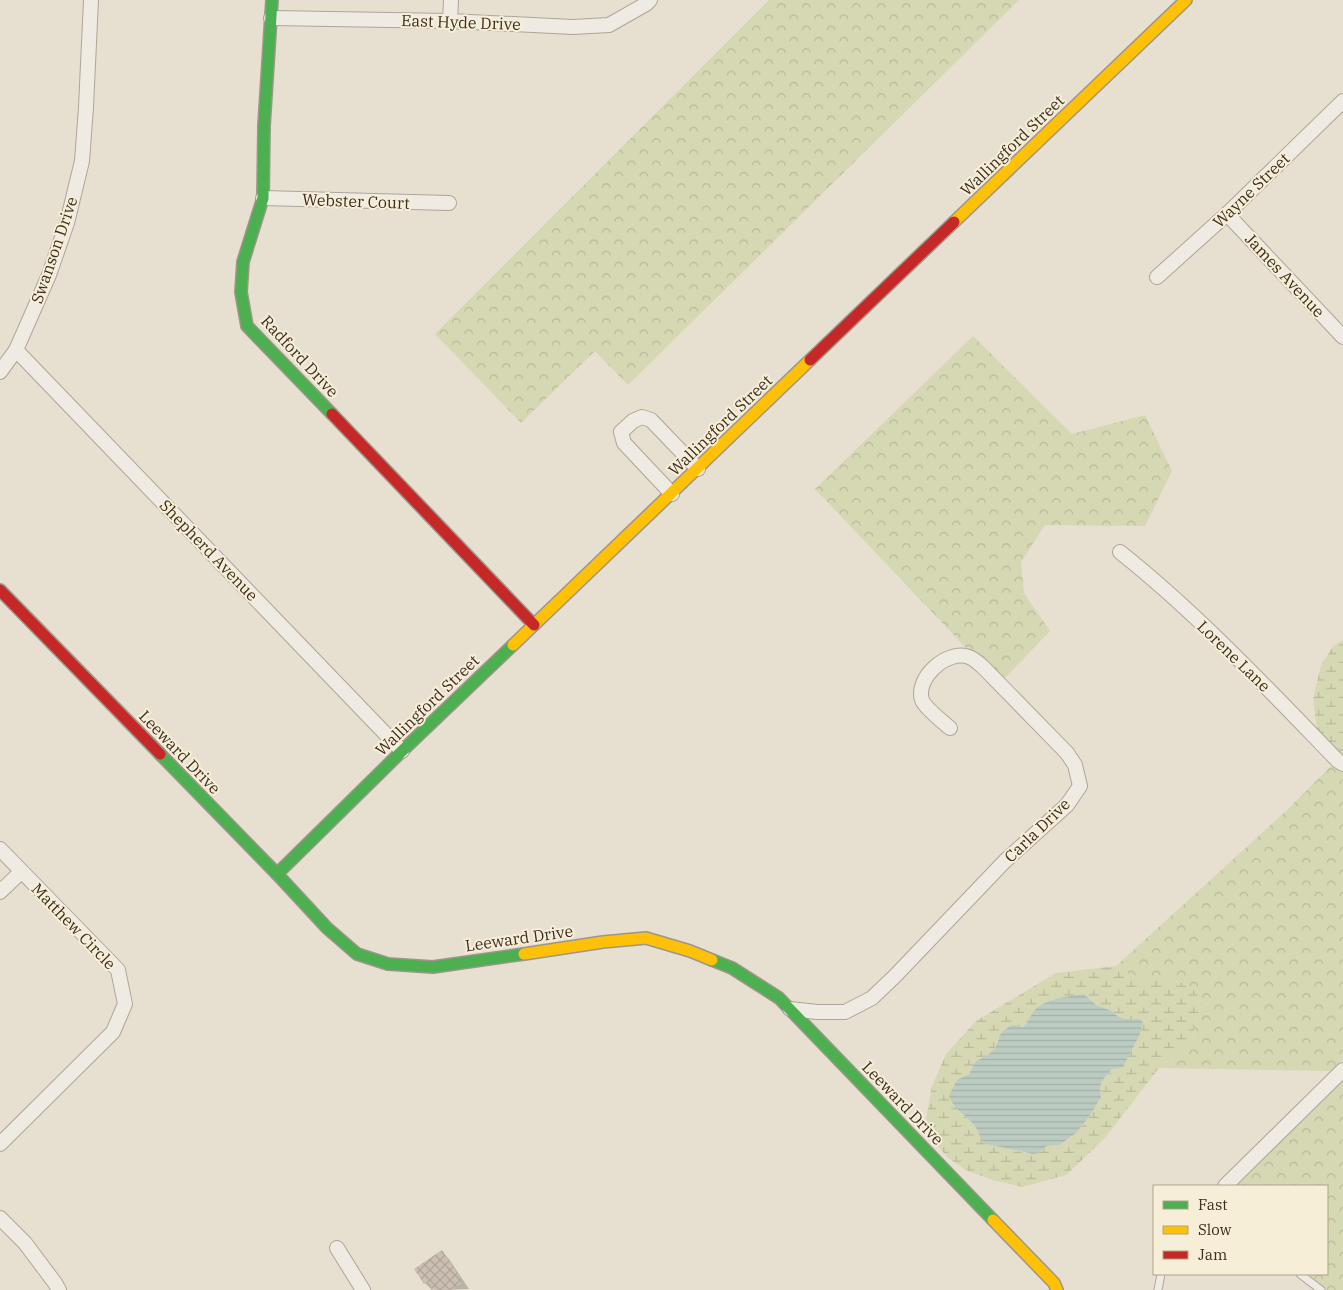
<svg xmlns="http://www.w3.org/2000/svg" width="1343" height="1290" font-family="'IBM Plex Serif',serif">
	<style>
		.forest { fill: url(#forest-crowns) }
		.wetland { fill: url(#wetland-marsh); fill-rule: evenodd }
		.water { fill: url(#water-rules) }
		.shadow { fill: #0003 }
		.building { fill: url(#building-cross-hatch) }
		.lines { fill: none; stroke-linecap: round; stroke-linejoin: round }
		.lane-casing { stroke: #ada599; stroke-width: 9 }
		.street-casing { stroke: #ada599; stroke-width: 16 }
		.fast-casing { stroke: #9c958a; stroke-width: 14 }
		.slow-casing { stroke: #9c958a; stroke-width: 14 }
		.jam-casing { stroke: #9c958a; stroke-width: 14 }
		.lane { stroke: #efebe3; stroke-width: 7 }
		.street { stroke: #efebe3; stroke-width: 14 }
		.fast { stroke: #4caf50; stroke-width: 11 }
		.slow { stroke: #ffc107; stroke-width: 11 }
		.jam { stroke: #c62828; stroke-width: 11 }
		.labels { text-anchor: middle; stroke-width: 4; stroke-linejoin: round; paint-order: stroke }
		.street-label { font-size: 16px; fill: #3d2e20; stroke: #f7eed8 }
	</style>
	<defs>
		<pattern id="forest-crowns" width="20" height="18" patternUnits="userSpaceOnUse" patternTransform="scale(1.25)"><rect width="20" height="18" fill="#d6d7b3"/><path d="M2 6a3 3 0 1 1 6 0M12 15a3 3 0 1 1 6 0" fill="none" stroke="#b9b99a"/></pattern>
		<pattern id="wetland-marsh" width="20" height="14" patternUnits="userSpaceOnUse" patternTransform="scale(1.25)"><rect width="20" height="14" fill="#d6d7b3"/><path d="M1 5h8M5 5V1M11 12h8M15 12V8" fill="none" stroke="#b9b99a"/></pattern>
		<pattern id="water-rules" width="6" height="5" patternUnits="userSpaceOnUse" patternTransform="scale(1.25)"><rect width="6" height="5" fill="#bcccc2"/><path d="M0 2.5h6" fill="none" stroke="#a2b0a6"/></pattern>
		<pattern id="building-cross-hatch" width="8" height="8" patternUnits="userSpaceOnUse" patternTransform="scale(1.25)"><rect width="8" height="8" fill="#cbbfb2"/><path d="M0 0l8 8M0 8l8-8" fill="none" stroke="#afa499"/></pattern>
	</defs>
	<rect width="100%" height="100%" fill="#e7e0d1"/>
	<g class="forest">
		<polygon points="769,0 1019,0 628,385 595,351 521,423 435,334"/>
		<polygon points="973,336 1072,434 1145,415 1172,471 1145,526 1045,525 1021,562 1024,593 1050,631 1004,679 973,651 968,650 815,489"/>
		<path d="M 1332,765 L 1343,772 L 1343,1059 L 1331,1071 L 1159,1068 L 1192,1042 L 1197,1017 L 1202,1005 C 1194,985 1186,982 1165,980 C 1160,979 1154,981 1149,980 C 1137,979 1125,973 1116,966 L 1286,811 Z"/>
		<polygon points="1343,1080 1343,1290 1323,1290 1307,1274 1327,1274 1327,1186 1236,1186"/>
	</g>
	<g class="wetland">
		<polygon points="1343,640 1343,756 1317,731 1313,699 1321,665 1334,645"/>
		<path d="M 1116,966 C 1125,973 1137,979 1149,980 C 1154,981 1160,979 1165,980 C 1186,982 1194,985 1202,1004 L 1197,1017 L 1192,1042 L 1159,1068 L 1104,1139 L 1066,1175 L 1022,1187 L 993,1180 L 968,1171 L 948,1158 L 931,1138 L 926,1119 L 932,1086 L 946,1054 L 976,1021 L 1056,973 ZM 1084,994 L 1096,1005 L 1112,1011 L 1117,1016 L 1125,1019 L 1139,1019 L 1140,1034 L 1132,1047 L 1127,1060 L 1112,1069 L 1102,1081 L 1100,1087 L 1101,1097 L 1091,1114 L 1077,1132 L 1065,1142 L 1060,1145 L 1047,1146 L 1038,1153 L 1024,1153 L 981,1140 L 979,1131 L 974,1124 L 964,1115 L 957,1081 L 969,1074 L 976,1061 C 988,1057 996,1051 998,1038 C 1009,1033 1024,1030 1029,1019 Z"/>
	</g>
	<path class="water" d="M 1084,994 L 1096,1005 L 1112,1011 L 1117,1016 L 1125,1019 L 1139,1019 L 1143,1022 L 1140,1034 L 1123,1067 L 1112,1069 L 1102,1081 L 1100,1087 L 1101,1097 L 1091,1114 L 1077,1132 L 1060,1145 L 1047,1146 L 1038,1153 L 1033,1154 L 987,1144 L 981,1140 C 976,1117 957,1116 949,1096 L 957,1080 L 969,1074 L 976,1061 C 984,1058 995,1052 997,1043 C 999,1039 999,1036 1002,1032 C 1005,1029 1009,1027 1012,1025 L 1023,1027 C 1028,1023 1030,1016 1034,1011 C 1045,998 1068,997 1084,994 Z"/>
	<polygon class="shadow" points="442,1252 449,1259 469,1289 436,1290 434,1288 432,1290 425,1283"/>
	<polygon class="building" points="442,1250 463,1282 451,1290 434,1290 428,1281 424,1284 414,1269"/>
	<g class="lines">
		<defs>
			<g id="lane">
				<polyline points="1300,1274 1321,1290"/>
				<polyline points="1158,1290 1161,1274"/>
			</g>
			<g id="street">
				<polyline points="271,18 450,21 573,27 609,25 646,4 650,0"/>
				<polyline points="450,21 451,0"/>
				<polyline points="263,198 449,203"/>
				<polyline points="1227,214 1343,337"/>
				<polyline points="1157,277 1227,214 1343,101"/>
				<polyline points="16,350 402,751"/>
				<polyline points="0,372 16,350 49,275 67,223 82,161 86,107 91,0"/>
				<polyline points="672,494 624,443 621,432 633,421 642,417 651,420 698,469"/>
				<path d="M 1120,552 C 1199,615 1268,689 1338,761 L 1343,764"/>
				<polyline points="0,849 118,970 125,1004 113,1032 0,1144"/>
				<polyline points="0,892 21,872"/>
				<path d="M 790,1009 L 817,1012 L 845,1012 L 872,998 L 895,976 L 1005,861 L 1067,805 L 1080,786 L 1075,765 L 1067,753 L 982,666 C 978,663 973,658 969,657 C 947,649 915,678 922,700 C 925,708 943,722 950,728"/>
				<polyline points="1225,1186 1343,1070"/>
				<polyline points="0,1218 25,1243 55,1283 59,1290"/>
				<polyline points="337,1248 363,1290"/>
			</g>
			<g id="fast">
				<polyline points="272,0 264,126 263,198 243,262 241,292 247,326 332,414"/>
				<polyline points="160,754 277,874 327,928 357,954 388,964 433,967 524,954"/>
				<polyline points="277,874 402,751 513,645"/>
				<polyline points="712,960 732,968 779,998 993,1220"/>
			</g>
			<g id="slow">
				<polyline points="954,222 1186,0"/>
				<polyline points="513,645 810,360"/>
				<polyline points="524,954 603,942 646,938 690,951 712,960"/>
				<polyline points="993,1220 1054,1283 1057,1290"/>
			</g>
			<g id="jam">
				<polyline points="810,360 954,222"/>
				<polyline points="332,414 534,625"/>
				<polyline points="0,590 160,754"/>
			</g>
		</defs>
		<use href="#lane" class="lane-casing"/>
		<use href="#street" class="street-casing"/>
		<use href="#fast" class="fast-casing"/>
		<use href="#slow" class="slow-casing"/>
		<use href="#jam" class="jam-casing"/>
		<use href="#lane" class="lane"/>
		<use href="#street" class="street"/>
		<use href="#fast" class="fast"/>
		<use href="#slow" class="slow"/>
		<use href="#jam" class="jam"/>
	</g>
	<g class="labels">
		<g class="street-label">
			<text transform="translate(461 22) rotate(2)" y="6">East Hyde Drive</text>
			<text transform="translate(1012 145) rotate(-44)" y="6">Wallingford Street</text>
			<text transform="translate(1251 190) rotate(-44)" y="6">Wayne Street</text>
			<text transform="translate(356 201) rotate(2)" y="6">Webster Court</text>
			<text transform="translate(54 250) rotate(-71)" y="6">Swanson Drive</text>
			<text transform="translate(1285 275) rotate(47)" y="6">James Avenue</text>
			<text transform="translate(300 356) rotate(47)" y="6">Radford Drive</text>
			<text transform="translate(720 425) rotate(-44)" y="6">Wallingford Street</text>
			<text transform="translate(209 550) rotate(46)" y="6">Shepherd Avenue</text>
			<text transform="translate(1234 656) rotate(44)" y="6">Lorene Lane</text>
			<text transform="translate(427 705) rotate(-44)" y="6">Wallingford Street</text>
			<text transform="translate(180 752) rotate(46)" y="6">Leeward Drive</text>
			<text transform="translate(1037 830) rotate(-44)" y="6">Carla Drive</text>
			<text transform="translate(74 926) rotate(46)" y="6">Matthew Circle</text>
			<text transform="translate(519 938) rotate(-8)" y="6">Leeward Drive</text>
			<text transform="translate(903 1103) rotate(46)" y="6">Leeward Drive</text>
		</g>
	</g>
	<rect x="1153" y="1185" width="175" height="90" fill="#f7eed8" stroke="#ada18e"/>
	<rect x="1163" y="1201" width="25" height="8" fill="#4caf50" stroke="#ada18e"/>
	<text x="1198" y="1210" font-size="15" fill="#3d2e20">Fast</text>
	<rect x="1163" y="1226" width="25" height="8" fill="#ffc107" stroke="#ada18e"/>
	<text x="1198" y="1235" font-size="15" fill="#3d2e20">Slow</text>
	<rect x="1163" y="1251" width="25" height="8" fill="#c62828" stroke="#ada18e"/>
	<text x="1198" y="1260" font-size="15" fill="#3d2e20">Jam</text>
</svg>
